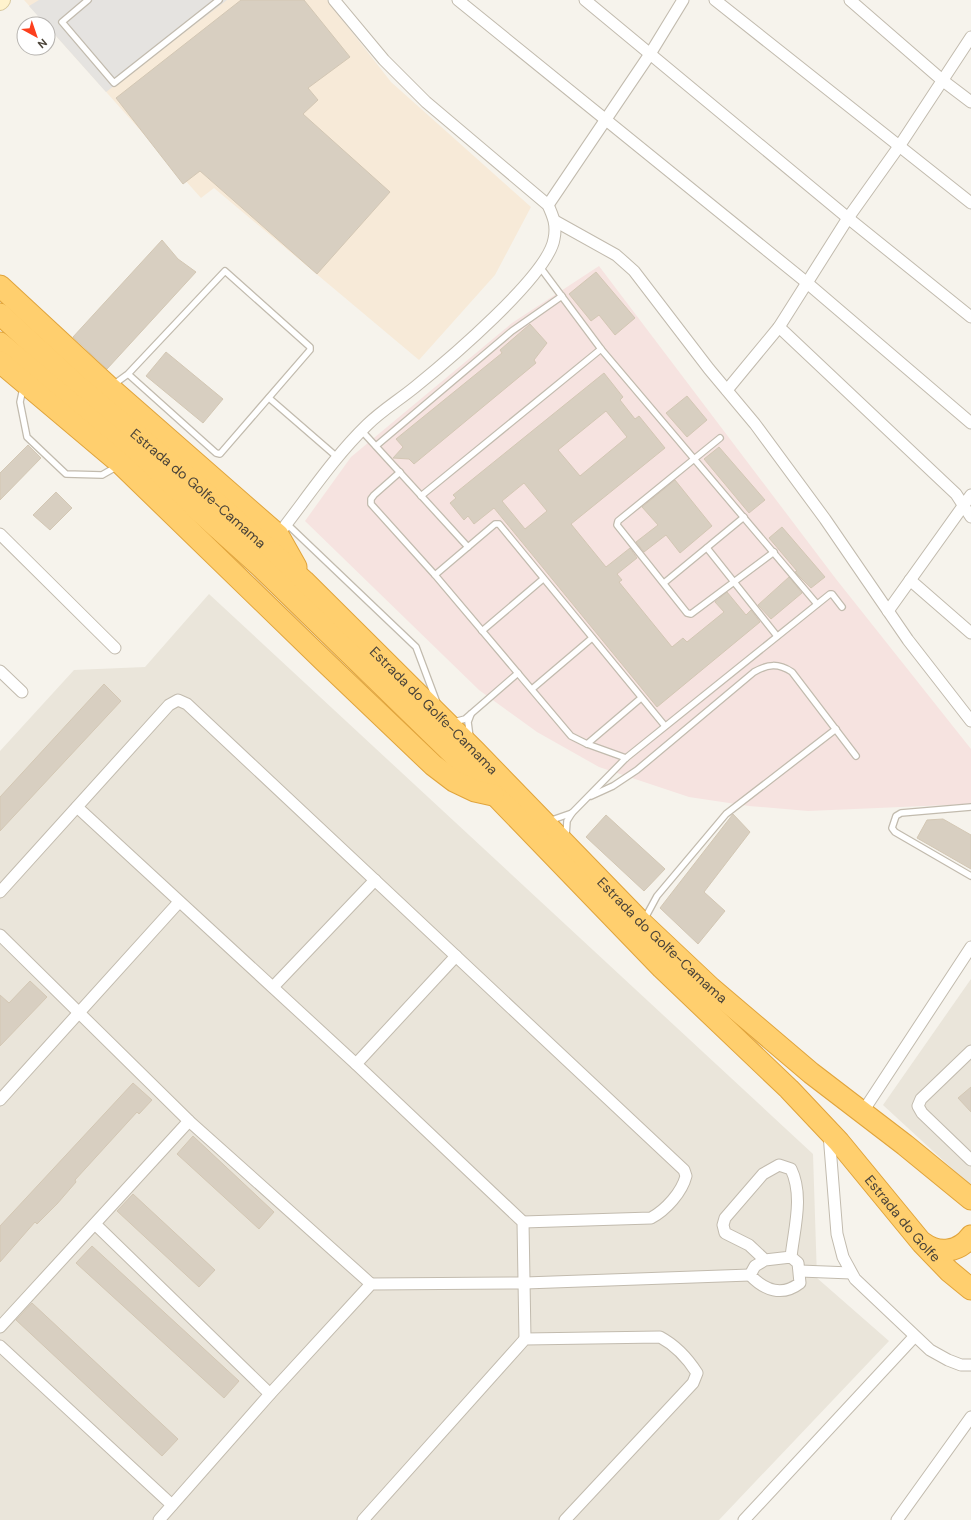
<svg xmlns="http://www.w3.org/2000/svg" width="971" height="1520" font-family="'DM Sans',sans-serif">
	<style>
		.residential { fill: #eae5da }
		.commercial { fill: #f7ead8 }
		.medical { fill: #f6e3e0 }
		.parking { fill: #e5e3e0 }
		.building { fill: #d8cfc1; stroke: #d3c7b4; fill-rule: evenodd }
		.lines { fill: none; stroke-linecap: round; stroke-linejoin: round }
		.lane-casing { stroke: #c2bbae; stroke-width: 8 }
		.street-casing { stroke: #c2bbae; stroke-width: 13 }
		.secondary-casing { stroke: #d6c79b; stroke-width: 18 }
		.highway-casing { stroke: #e0a43c; stroke-width: 23 }
		.lane { stroke: #fff; stroke-width: 5.5 }
		.street { stroke: #fff; stroke-width: 11 }
		.secondary { stroke: #fff3cd; stroke-width: 16 }
		.highway { stroke: #ffcf6e; stroke-width: 21 }
		.labels { text-anchor: middle; stroke-width: 3; stroke-linejoin: round; paint-order: stroke }
		.street-label { font-size: 14px; fill: #4b4439; stroke: #fff }
	</style>
	<rect width="100%" height="100%" fill="#f6f3ec"/>
	<g class="residential">
		<polygon points="209,594 813,1154 817,1278 889,1341 719,1520 0,1520 0,751 74,670 145,667"/>
		<polygon points="971,979 971,1186 883,1105"/>
	</g>
	<polygon class="commercial" points="24,0 327,0 391,82 531,207 495,275 419,360 214,188 201,198 48,27 48,24 46,24"/>
	<polygon class="medical" points="599,266 836,579 971,749 971,804 808,811 749,806 689,797 599,767 537,732 479,690 305,521 351,457 512,323"/>
	<polygon class="parking" points="39,0 227,0 106,92 48,27 48,24 45,24 29,6"/>
	<g class="building">
		<polygon points="241,0 304,0 350,57 308,88 318,100 303,114 390,192 317,274 200,171 183,184 116,98"/>
		<polygon points="162,240 178,259 196,272 107,369 73,337"/>
		<polygon points="596,272 635,318 615,335 599,315 591,321 569,294"/>
		<polygon points="530,324 547,343 534,360 536,363 414,464 409,459 393,458 403,447 396,439 502,353 500,350"/>
		<polygon points="166,352 223,399 203,423 146,376"/>
		<path d="M 604,373 L 623,397 L 620,400 L 635,419 L 639,416 L 665,448 L 571,524 L 606,567 L 630,548 L 637,558 L 617,574 L 622,580 L 619,582 L 672,647 L 683,638 L 687,642 L 724,612 L 715,602 L 727,592 L 746,615 L 751,610 L 760,622 L 657,707 L 494,508 L 474,524 L 468,516 L 464,520 L 450,503 L 456,498 L 453,495 ZM 606,411 L 627,437 L 580,476 L 558,450 ZM 524,483 L 547,511 L 525,529 L 502,501 Z"/>
		<polygon points="687,396 707,420 687,437 666,413"/>
		<polygon points="28,445 41,458 0,500 0,473"/>
		<polygon points="719,447 765,500 749,513 704,459"/>
		<polygon points="675,480 712,526 680,553 666,535 644,552 636,542 658,525 642,507"/>
		<polygon points="56,492 72,508 50,530 33,515"/>
		<polygon points="782,527 825,577 811,588 795,572 797,571 769,538"/>
		<polygon points="789,577 802,593 771,619 758,605"/>
		<polygon points="104,684 121,701 0,831 0,797"/>
		<polygon points="733,814 750,832 704,892 725,911 698,944 660,908"/>
		<polygon points="606,815 665,869 644,891 586,837"/>
		<polygon points="943,819 971,835 971,869 917,838 927,820"/>
		<polygon points="30,981 47,997 0,1046 0,995 9,1003"/>
		<polygon points="133,1083 152,1100 139,1114 137,1112 75,1180 76,1182 57,1204 37,1224 35,1222 0,1262 0,1226"/>
		<polygon points="971,1087 971,1112 958,1098"/>
		<polygon points="193,1136 274,1212 259,1229 177,1154"/>
		<polygon points="133,1194 215,1270 199,1287 117,1211"/>
		<polygon points="92,1246 239,1381 224,1398 76,1263"/>
		<polygon points="32,1303 178,1439 162,1456 16,1320"/>
	</g>
	<g class="lines">
		<defs>
			<g id="lane">
				<polyline points="88,0 62,22 114,83 219,0"/>
				<polyline points="540,267 601,349"/>
				<polyline points="113,385 128,374 225,271 310,347 310,350 220,454 216,453 128,374"/>
				<polyline points="23,388 20,402 27,437 66,474 102,475 116,467"/>
				<polyline points="269,398 337,457"/>
				<polyline points="361,430 468,547"/>
				<polyline points="720,438 618,521 617,525 687,613 691,614 774,552"/>
				<polyline points="376,446 512,331 562,296"/>
				<polyline points="400,472 374,495 371,499 371,504 435,575 571,736 587,744 626,758"/>
				<polyline points="421,496 601,349 817,604"/>
				<polyline points="287,524 416,647 437,703"/>
				<polyline points="707,548 777,636"/>
				<polyline points="435,575 495,524 499,524 665,726"/>
				<polyline points="664,583 744,517"/>
				<polyline points="482,631 543,579"/>
				<polyline points="532,689 592,638"/>
				<polyline points="454,722 465,719 518,673"/>
				<polyline points="470,737 468,722 471,714"/>
				<polyline points="587,744 641,698"/>
				<path d="M 591,796 L 613,786 L 637,770 L 754,672 C 768,664 778,663 792,672 L 856,756"/>
				<polyline points="971,807 901,813 896,816 892,828 895,832 971,876"/>
				<polyline points="549,821 572,813 626,758 830,594 832,594 842,607"/>
				<polyline points="566,836 567,821 572,813"/>
				<polyline points="644,920 657,896 726,814 836,729"/>
			</g>
			<g id="street">
				<polyline points="458,0 806,282 971,423"/>
				<polyline points="585,0 848,218 971,317"/>
				<polyline points="715,0 971,203"/>
				<polyline points="850,0 942,80 971,102"/>
				<polyline points="548,205 650,54 683,0"/>
				<polyline points="555,221 616,255 634,271 709,369 755,424 825,519 908,640 971,721"/>
				<polyline points="779,327 956,494 971,517"/>
				<polyline points="727,390 779,327 848,218 900,145 971,37"/>
				<polyline points="0,534 115,648"/>
				<path d="M 278,535 C 307,498 333,458 367,425 C 381,411 399,400 415,387 C 446,362 548,276 554,239 C 557,225 553,216 548,205 L 426,102 L 384,60 L 334,0"/>
				<polyline points="910,580 971,633"/>
				<polyline points="888,611 971,495"/>
				<polyline points="0,671 22,692"/>
				<polyline points="77,807 356,1064 523,1222 525,1339"/>
				<path d="M 0,892 L 169,705 L 178,700 L 187,704 L 684,1170 L 686,1176 C 682,1192 666,1210 651,1218 L 523,1222"/>
				<polyline points="0,935 189,1121 371,1284"/>
				<polyline points="273,987 375,880"/>
				<polyline points="971,1051 921,1099 918,1106 922,1113 971,1160"/>
				<polyline points="356,1064 456,956"/>
				<polyline points="0,1100 179,902"/>
				<polyline points="862,1113 971,947"/>
				<polyline points="829,1134 837,1234 843,1257 855,1279 930,1350 948,1360 961,1365 971,1365"/>
				<polyline points="95,1224 270,1394"/>
				<path d="M 765,1260 L 755,1266 L 750,1275 C 764,1290 782,1297 800,1283 L 798,1263 L 791,1257 L 765,1260 L 749,1245 L 725,1233 L 723,1225 L 725,1218 L 763,1174 L 779,1165 L 791,1169 C 804,1196 794,1229 791,1257"/>
				<polyline points="800,1271 851,1273"/>
				<polyline points="0,1327 189,1121"/>
				<polyline points="0,1346 172,1505"/>
				<polyline points="159,1520 270,1394 371,1284 525,1283 750,1275"/>
				<path d="M 363,1520 L 525,1339 L 660,1337 C 675,1345 688,1359 697,1373 L 693,1383 L 565,1520"/>
				<polyline points="744,1520 914,1337"/>
				<polyline points="897,1520 971,1417"/>
			</g>
			<polyline id="secondary" points="0,2 2,0"/>
			<g id="highway">
				<polyline points="0,286 109,387 278,535 296,567"/>
				<path id="s1" d="M 0,314 L 79,387 L 194,483 L 304,581 L 475,751 L 642,923 L 711,988 L 811,1073 L 905,1145 L 971,1199"/>
				<path id="s2" d="M 0,343 L 200,512 L 261,567 L 496,796 L 662,968 L 789,1089 L 839,1142 L 922,1243 L 949,1271 L 971,1289"/>
				<polyline points="0,362 121,464 324,661 433,765 454,781 475,791 493,795"/>
				<path d="M 923,1243 C 939,1255 959,1252 971,1236"/>
			</g>
		</defs>
		<use href="#lane" class="lane-casing"/>
		<use href="#street" class="street-casing"/>
		<use href="#secondary" class="secondary-casing"/>
		<use href="#highway" class="highway-casing"/>
		<use href="#lane" class="lane"/>
		<use href="#street" class="street"/>
		<use href="#secondary" class="secondary"/>
		<use href="#highway" class="highway"/>
	</g>
	<g class="labels">
		<g class="street-label">
			<text dy="5" stroke="none"><textPath href="#s1" startOffset="264">Estrada do Golfe-Camama</textPath></text>
			<text dy="5" stroke="none"><textPath href="#s1" startOffset="588">Estrada do Golfe-Camama</textPath></text>
			<text dy="5" stroke="none"><textPath href="#s1" startOffset="912">Estrada do Golfe-Camama</textPath></text>
			<text dy="5" stroke="none"><textPath href="#s2" startOffset="1259">Estrada do Golfe</textPath></text>
		</g>
	</g>
	<g transform="translate(36 36) rotate(140)"><circle r="19" fill="#ffffff" stroke="#b7b4b0"/>
	<path d="M0-3L7 15L0 10L-7 15Z" fill="#fc3f1d"/>
	<text y="-6" font-size="11" font-weight="bold" text-anchor="middle" fill="#4b4439">N</text>
	</g>
</svg>
